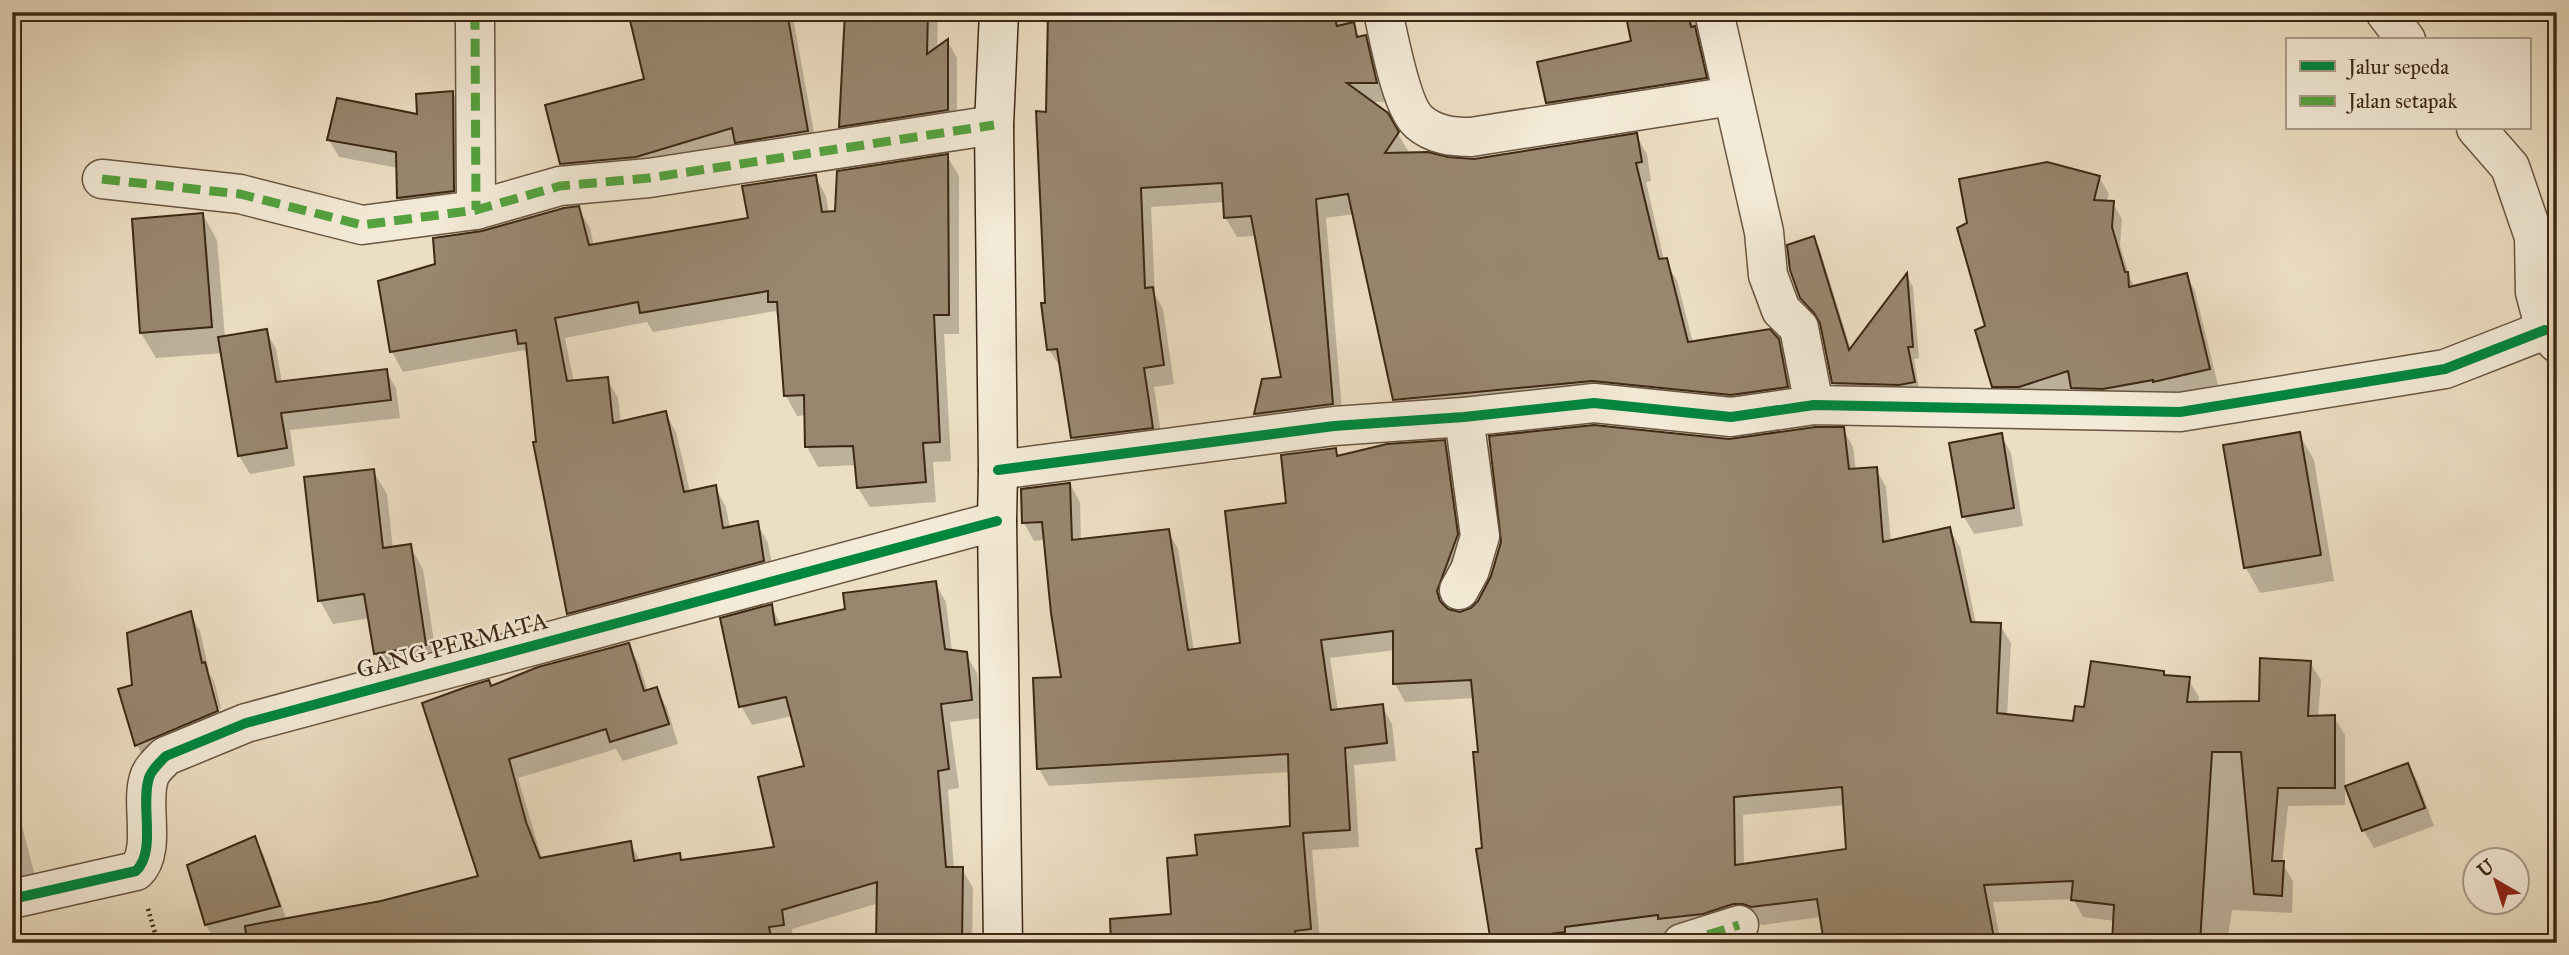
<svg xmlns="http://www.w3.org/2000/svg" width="2569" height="955" font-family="'IM FELL Great Primer',serif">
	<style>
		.shadow { fill: #0003; fill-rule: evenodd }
		.building { fill: #98876e; stroke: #3c2814; stroke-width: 2; fill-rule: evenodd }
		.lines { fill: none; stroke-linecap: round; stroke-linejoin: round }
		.street-casing { stroke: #685640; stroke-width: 41 }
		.secondary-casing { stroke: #3c2814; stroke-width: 41 }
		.path { stroke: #3c2814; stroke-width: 4.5; stroke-dasharray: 2 3.5; stroke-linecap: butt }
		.street { stroke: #f3ead7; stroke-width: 38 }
		.secondary { stroke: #f3ead7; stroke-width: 38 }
		.quiet { stroke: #54a33f; stroke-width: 9; stroke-dasharray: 18 9; stroke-linecap: butt }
		.cycleway-casing { stroke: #f3ead7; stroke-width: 15 }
		.cycleway { stroke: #00873e; stroke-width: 10 }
		.labels { text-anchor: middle; stroke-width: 5; stroke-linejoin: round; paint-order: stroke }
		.street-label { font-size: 24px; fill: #3c2814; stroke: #f3ead7 }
	</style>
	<rect width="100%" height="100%" fill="#ecdec2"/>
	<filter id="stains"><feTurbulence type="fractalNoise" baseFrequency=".00286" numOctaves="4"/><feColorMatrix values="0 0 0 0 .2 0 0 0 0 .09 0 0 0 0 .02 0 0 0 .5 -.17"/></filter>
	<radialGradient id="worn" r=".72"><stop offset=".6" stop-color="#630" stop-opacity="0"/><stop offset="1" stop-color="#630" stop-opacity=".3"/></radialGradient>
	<g class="shadow">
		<polygon points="630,12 792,12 817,149 572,181 562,163 646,81"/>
		<polygon points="847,12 935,12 938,18 937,49 948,42 957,58 957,128 851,144 841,126"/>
		<polygon points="1049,12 1350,12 1352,25 1360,38 1365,37 1376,56 1387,102 1369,102 1386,114 1410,154 1474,160 1636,135 1647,154 1651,181 1646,182 1664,260 1677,280 1693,343 1777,340 1789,360 1798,406 1406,419 1395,399 1354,214 1326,218 1343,423 1266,433 1255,414 1263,381 1283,378 1256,236 1237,237 1225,217 1225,202 1151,207 1155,295 1163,309 1174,384 1154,387 1163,447 1084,457 1073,438 1062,369 1049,350 1043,305 1047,304"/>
		<polygon points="1627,12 1694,12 1715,95 1558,120 1548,102 1633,42"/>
		<polygon points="453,93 463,111 463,208 409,215 399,198 398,168 339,157 329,140 419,116"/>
		<polygon points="947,156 959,176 959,334 944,334 951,461 933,462 936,502 870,507 858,488 856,465 818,467 807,447 806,415 797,416 786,396 780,319 775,311 653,332 647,322 565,338 574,382 607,379 618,398 621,423 665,413 676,432 690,492 715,487 726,507 730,528 757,523 768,543 775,581 580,633 569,613 538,443 529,359 524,350 403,372 392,352 380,282 437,265 482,233 578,208 590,228 594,246 750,220 815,176 826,196 829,213 836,213"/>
		<polygon points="2099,177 2109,194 2106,202 2113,203 2122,219 2120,245 2130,278 2135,288 2186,275 2195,291 2218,385 2164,398 2082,404 2073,388 2029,403 2004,402 1994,386 1988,327"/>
		<polygon points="203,215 217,240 225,338 266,331 276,349 282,383 386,371 396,388 400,418 290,430 295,466 250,474 239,456 223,353 156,358 141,333"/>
		<polygon points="1813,238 1820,250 1851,350 1907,276 1913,287 1919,358 1914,359 1920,394 1841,395 1834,383 1822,323 1809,310 1801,297"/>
		<path d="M 1843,429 L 1853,447 L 1856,471 L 1876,469 L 1886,487 L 1891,542 L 1949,529 L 1960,547 L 1976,624 L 2000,625 L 2011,643 L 2007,716 L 2075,723 L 2086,709 L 2163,672 L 2166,677 L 2188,679 L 2199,697 L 2198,703 L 2260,703 L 2310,663 L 2321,680 L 2318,717 L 2334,717 L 2345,735 L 2345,805 L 2288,806 L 2282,863 L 2293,881 L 2292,913 L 2232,910 L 2227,943 L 2114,943 L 2115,921 L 2083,917 L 2073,899 L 1993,902 L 2001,943 L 1826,943 L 1821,917 L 1762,925 L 1754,921 L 1591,943 L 1493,943 L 1484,849 L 1480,754 L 1474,698 L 1405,702 L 1395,684 L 1395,650 L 1330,658 L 1338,711 L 1382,706 L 1392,724 L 1396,761 L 1354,765 L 1359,847 L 1312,850 L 1320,943 L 1169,943 L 1173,915 L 1199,857 L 1292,828 L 1291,772 L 1049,786 L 1039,769 L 1063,678 L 1045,540 L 1034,541 L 1024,523 L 1070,484 L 1080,502 L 1081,541 L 1168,531 L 1178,549 L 1194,651 L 1242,645 L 1288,504 L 1335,450 L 1340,458 L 1444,442 L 1454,460 L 1467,553 L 1446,610 L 1460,614 L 1472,610 L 1729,441 ZM 1845,805 L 1848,850 L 1744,866 L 1743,815 Z"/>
		<polygon points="2299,434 2314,460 2334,581 2260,593 2246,568"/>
		<polygon points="2001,435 2011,453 2023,526 1974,534 1964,517 1951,444"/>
		<polygon points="373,471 387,494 393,549 410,546 423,569 438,668 388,676 375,654 370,618 333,624 320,601"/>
		<polygon points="935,583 946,602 952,652 966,654 977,673 982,718 950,722 959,788 948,790 954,869 962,869 973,888 972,943 878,943 879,903 792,929 793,943 301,943 381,903 481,877 491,687 628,645 639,664 648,692 656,689 667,708 678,744 623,761 616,749 518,778 542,859 630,843 641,862 679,855 683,861 776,849 806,767 793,716 752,725 741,706 771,606 781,625 847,610"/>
		<polygon points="190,613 200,631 209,671 204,667 138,743 138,746 216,713 218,720 221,719 220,712 222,711 227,729 147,763 137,745 134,686"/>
		<polygon points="210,674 214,681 221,708 219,709"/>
		<polygon points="2408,765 2418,782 2434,826 2374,848 2364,831 2347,787"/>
		<polygon points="12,798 17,806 36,880 12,886"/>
		<polygon points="254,838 264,856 288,924 216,942 206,925"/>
		<polygon points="2407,940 2409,943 2390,943"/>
	</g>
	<g class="building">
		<polygon points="628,12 787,12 808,131 735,143 732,128 636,157 560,164 545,105 644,79"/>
		<polygon points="845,12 928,12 927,54 948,39 948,110 839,127"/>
		<polygon points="1048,12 1333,12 1337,26 1354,22 1357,37 1366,35 1377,83 1347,83 1388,113 1399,132 1385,153 1428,152 1448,157 1474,159 1637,133 1642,162 1636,163 1659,259 1667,258 1688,342 1770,329 1779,339 1788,387 1731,395 1592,381 1393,400 1348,194 1316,199 1333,404 1254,414 1262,379 1281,377 1251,216 1224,218 1222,183 1141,188 1145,288 1153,287 1164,365 1144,368 1153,428 1071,438 1057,349 1047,350 1041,303 1045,303 1036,111 1046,112"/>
		<polygon points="1625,12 1688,12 1691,27 1695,26 1707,78 1546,103 1537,62 1631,41"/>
		<polygon points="453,91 454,191 397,198 396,152 327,140 337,98 417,114 416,94"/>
		<polygon points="948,154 949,315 934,315 940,442 923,443 926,482 857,488 853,446 805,447 804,395 784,396 777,302 768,302 768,291 640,313 638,302 555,318 567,381 608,377 613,423 666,411 684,492 716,485 723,528 758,521 764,561 567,614 533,442 536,442 526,343 518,344 516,330 390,352 378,281 435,264 433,238 482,231 564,208 579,206 589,245 748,218 742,186 816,175 822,212 835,211 837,171"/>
		<polygon points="2047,162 2100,176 2094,200 2114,201 2112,227 2125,272 2128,272 2129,287 2187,273 2210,369 2153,382 2153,380 2103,389 2071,388 2068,371 2019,387 1992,387 1975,330 1985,326 1957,228 1967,223 1959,179"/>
		<polygon points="203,213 212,327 140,333 132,219"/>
		<polygon points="1814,236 1849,350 1907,273 1913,347 1908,347 1915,382 1899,385 1832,383 1820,323 1814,313 1800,298 1790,270 1787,245"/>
		<polygon points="267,329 276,382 387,369 391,400 281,413 287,448 238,456 218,337"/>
		<path d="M 1594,425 L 1729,439 L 1815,427 L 1844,427 L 1849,469 L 1877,467 L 1883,542 L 1950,527 L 1971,622 L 2001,623 L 1997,713 L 2073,721 L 2075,706 L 2084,707 L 2091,661 L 2164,671 L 2164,675 L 2190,677 L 2187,702 L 2259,701 L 2260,658 L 2311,661 L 2308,716 L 2335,715 L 2335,788 L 2278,788 L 2272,861 L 2284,861 L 2282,896 L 2254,894 L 2241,752 L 2212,752 L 2200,943 L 2112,943 L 2114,905 L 2071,900 L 2073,881 L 1984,885 L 1994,938 L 1970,943 L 1824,943 L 1817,899 L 1751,907 L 1743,904 L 1733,904 L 1703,914 L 1658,919 L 1658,915 L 1565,927 L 1565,932 L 1542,935 L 1544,943 L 1491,943 L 1476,849 L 1482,848 L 1473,752 L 1478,752 L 1471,680 L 1393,684 L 1393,631 L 1321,640 L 1331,710 L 1383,704 L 1387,743 L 1345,748 L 1350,830 L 1303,833 L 1311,929 L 1295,931 L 1297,943 L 1111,943 L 1110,919 L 1171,914 L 1167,858 L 1197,855 L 1195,835 L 1290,826 L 1288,754 L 1037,769 L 1033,678 L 1061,677 L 1051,613 L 1042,522 L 1022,523 L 1021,489 L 1070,483 L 1072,540 L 1169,529 L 1188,650 L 1240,643 L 1225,511 L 1286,503 L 1281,455 L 1336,448 L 1337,456 L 1387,444 L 1445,440 L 1458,534 L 1437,591 L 1440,601 L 1448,609 L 1460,612 L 1471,608 L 1478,601 L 1491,576 L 1501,542 L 1489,436 ZM 1842,787 L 1846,849 L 1735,865 L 1734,797 Z"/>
		<polygon points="2300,432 2321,555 2244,568 2223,445"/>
		<polygon points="2002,433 2014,508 1962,517 1949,443"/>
		<polygon points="374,469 383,548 411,544 426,645 374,654 364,594 318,601 304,477"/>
		<polygon points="936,581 945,649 967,652 972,700 941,704 949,769 938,771 946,867 963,867 962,943 876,943 877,882 782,910 784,925 769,927 772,943 247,943 245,926 381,901 478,876 422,703 466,687 489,680 491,686 538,667 629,643 644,691 657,687 669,724 610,742 606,729 509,759 526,822 540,858 631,841 634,861 680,853 681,860 774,847 758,777 804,766 786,697 739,707 720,618 772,604 775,625 845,609 843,593"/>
		<polygon points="191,611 202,663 205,662 218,711 135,746 118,689 132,685 127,633"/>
		<polygon points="2408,763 2425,808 2362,831 2345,786"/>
		<polygon points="255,836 280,906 205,925 187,865"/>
	</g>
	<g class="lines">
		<defs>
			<g id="street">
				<polyline points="473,12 475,23 476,210"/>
				<path d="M 1383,12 C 1389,37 1401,107 1419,122 C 1434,135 1452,137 1471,137 L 1732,96"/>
				<polyline points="1714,12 1764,232 1768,275 1781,310 1799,328 1814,405"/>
				<polyline points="2385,12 2406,40"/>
				<polyline points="2476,128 2510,167 2534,237 2535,292 2545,330 2557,343"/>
				<polyline points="102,179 240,194 362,225 476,210 560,186 649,178 994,125"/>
				<polyline points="998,470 1334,426 1464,417 1594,403 1731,417 1814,405 2180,412 2445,369 2545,330"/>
				<polyline points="1459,590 1470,570 1480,536 1464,417"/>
				<path d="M 12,899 L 136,871 C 157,851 140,804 149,778 C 151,770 160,762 166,756 L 246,723 L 997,521"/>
				<polyline points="1682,943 1739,925"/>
			</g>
			<polyline id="secondary" points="999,12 994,125 998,470 997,521 1003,943"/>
		</defs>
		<use href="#street" class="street-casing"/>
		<use href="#secondary" class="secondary-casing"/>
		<polyline class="path" points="148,909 158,943"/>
		<use href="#street" class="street"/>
		<use href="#secondary" class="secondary"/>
		<g class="quiet">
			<polyline points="473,12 475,23 476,210"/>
			<polyline points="102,179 240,194 362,225 476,210 560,186 649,178 994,125"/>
			<polyline points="1682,943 1739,925"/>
		</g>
		<defs>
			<g id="cycleway">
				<polyline points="998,470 1334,426 1464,417 1594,403 1731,417 1814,405 2180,412 2445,369 2545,330"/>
				<path d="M 12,899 L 136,871 C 157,851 140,804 149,778 C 151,770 160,762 166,756 L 246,723 L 997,521"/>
			</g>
		</defs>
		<use href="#cycleway" class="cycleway-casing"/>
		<use href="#cycleway" class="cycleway"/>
	</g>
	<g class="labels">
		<g class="street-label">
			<text transform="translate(452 645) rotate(-15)" y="8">GANG PERMATA</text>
		</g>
	</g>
	<rect width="2569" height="955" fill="none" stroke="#ecdec2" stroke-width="42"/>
	<rect x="14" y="14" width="2541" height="927" fill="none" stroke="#3c2814" stroke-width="3.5"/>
	<rect x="21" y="21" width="2527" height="913" fill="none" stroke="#3c2814" stroke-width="2"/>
	<rect x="2286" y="38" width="245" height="91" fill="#f3ead7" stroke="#aa9c89" stroke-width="2"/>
	<rect x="2300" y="61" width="35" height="10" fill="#00873e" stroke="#aa9c89" stroke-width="2"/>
	<text x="2348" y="74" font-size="21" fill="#3c2814">Jalur sepeda</text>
	<rect x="2300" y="96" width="35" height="10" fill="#54a33f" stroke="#aa9c89" stroke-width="2"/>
	<text x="2348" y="108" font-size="21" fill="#3c2814">Jalan setapak</text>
	<g transform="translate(2496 881) rotate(321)"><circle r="33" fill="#f3ead7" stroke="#aa9c89" stroke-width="2"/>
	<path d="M0-5L12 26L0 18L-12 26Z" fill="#8f2418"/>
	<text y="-10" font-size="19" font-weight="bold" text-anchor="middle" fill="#3c2814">U</text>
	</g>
	<rect width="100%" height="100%" filter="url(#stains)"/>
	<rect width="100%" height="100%" fill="url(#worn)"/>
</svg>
